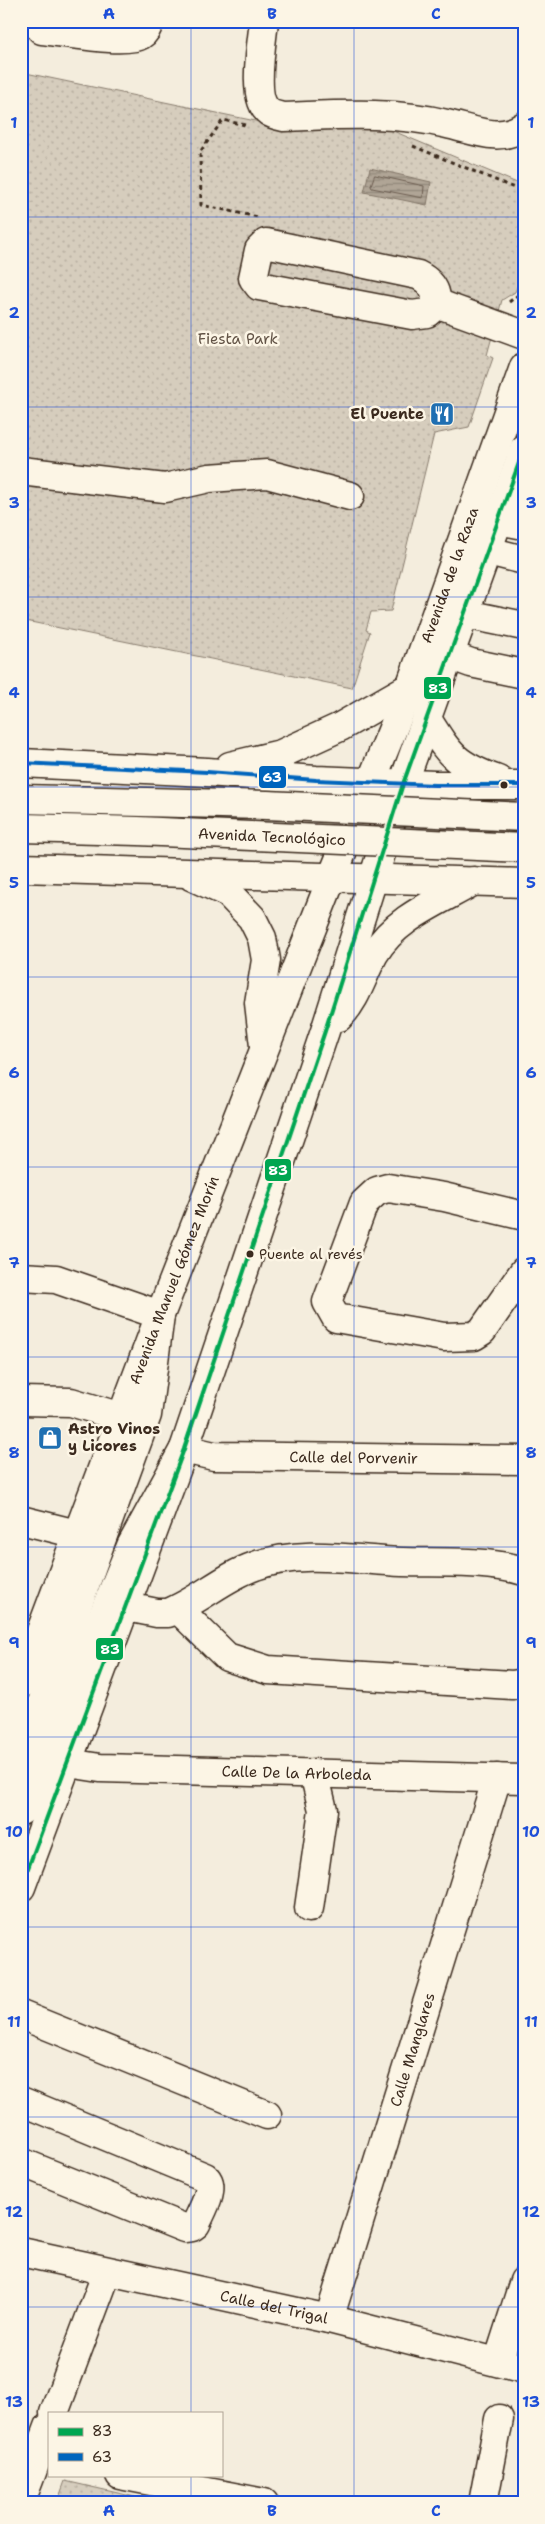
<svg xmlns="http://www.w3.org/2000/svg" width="545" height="2524" font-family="'Shantell Sans',sans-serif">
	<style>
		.park { fill: url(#park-dots); stroke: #887c6e }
		.water { fill: url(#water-rules); stroke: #817466 }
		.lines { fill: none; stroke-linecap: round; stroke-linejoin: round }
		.shore { stroke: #6a5b4e; stroke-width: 1 }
		.minor-casing { stroke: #3b2a1e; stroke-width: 31 }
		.major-casing { stroke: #3b2a1e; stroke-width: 31 }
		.path { stroke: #3b2a1e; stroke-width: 3; stroke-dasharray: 4 4; stroke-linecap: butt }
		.minor { stroke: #fcf5e5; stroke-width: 28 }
		.major { stroke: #fcf5e5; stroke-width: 28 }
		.major-bridge-casing { stroke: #3b2a1e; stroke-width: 31; stroke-linecap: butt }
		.major-bridge { stroke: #fcf5e5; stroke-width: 28 }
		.bus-1-casing { stroke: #fcf5e5; stroke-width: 8 }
		.bus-2-casing { stroke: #fcf5e5; stroke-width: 8 }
		.bus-1 { stroke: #00a651; stroke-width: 4 }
		.bus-2 { stroke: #0065bd; stroke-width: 4 }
		.grid { fill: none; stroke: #1d4ed8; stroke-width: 1; stroke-opacity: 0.55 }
		.bus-dot { fill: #3b2a1e; stroke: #fcf5e5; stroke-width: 2 }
		.labels { text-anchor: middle; stroke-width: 5; stroke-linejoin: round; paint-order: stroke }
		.bus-label { font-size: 14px; fill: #3b2a1e; stroke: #fcf5e5; text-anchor: start }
		.park-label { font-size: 15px; fill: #625346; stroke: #fcf5e5 }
		.poi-label { font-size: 15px; font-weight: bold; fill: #3b2a1e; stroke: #fcf5e5; text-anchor: end }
		.street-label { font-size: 15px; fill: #3b2a1e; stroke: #fcf5e5 }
		.line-badge { stroke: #fcf5e5; stroke-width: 2 }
		.badge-label { font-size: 14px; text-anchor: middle; font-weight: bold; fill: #fff }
		.neatline { fill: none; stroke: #1d4ed8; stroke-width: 2 }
		.grid-label { font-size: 16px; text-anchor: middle; font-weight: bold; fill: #1d4ed8 }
	</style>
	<defs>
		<pattern id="park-dots" width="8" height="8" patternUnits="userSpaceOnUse" patternTransform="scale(1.25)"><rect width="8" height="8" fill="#d6cdbd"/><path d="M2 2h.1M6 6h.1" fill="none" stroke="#b9b0a2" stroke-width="1.8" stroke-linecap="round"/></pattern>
		<pattern id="water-rules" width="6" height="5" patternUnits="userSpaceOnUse" patternTransform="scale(1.25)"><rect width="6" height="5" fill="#b0a596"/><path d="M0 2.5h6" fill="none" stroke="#90877a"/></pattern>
	</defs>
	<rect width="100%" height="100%" fill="#f4eddd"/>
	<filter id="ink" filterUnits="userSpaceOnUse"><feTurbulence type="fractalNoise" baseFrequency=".02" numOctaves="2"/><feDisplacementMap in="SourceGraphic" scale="10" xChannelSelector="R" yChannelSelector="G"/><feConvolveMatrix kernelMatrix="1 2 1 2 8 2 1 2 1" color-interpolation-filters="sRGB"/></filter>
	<g filter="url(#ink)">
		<g class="park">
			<polygon points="21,72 265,123 386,128 524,186 524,268 515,292 502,300 487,355 493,358 469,427 434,434 391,611 371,612 366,630 370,632 352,688 21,620"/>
			<polygon points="65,2481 162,2503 57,2503"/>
		</g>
		<polygon class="water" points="370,168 431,182 427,205 364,192"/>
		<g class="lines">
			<polygon class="shore" points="375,175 424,186 423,198 372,188 371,186"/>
			<defs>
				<g id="minor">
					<path d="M 33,21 L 42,30 C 62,32 126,44 141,35 C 146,32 148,27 149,21"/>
					<path d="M 264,21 C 262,42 251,99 269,112 C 273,115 279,116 284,117 C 339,115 393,111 447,124 C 474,130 500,143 524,126"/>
					<path d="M 266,243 L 418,275 C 434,283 444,300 427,313 L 412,315 L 259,286 L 253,278 L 259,250 Z"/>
					<polyline points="436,303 524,335"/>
					<polyline points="21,471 165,488 209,478 267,474 350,496"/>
					<polyline points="477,512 498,520 524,525"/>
					<polyline points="488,551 524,560"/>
					<polyline points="465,614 524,626"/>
					<polyline points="449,655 471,663 524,674"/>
					<polyline points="524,1216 444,1197 388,1188 377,1191 364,1203 327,1302 336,1318 444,1337 474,1336 482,1331 524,1271"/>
					<polyline points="21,1277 56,1279 160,1315 147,1415 21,1760"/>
					<polyline points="21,1401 71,1402 121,1417"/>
					<polyline points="21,1520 77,1534"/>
					<path d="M 127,1607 L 157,1613 L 168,1613 C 199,1601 223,1577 255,1566 C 301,1549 355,1560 402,1562 C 442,1563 486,1560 524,1571"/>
					<polyline points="178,1609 227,1657 268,1670 512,1685 524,1683"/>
					<path id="s1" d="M 68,1763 L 100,1768 L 524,1779"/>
					<path id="s2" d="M 21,1811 L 46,1756 L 131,1546 L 184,1449 L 214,1456 L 524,1460"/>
					<polyline points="309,1908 323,1810 314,1773"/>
					<polyline points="21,2015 267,2115"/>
					<path d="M 21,2101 L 205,2177 C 217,2187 201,2212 196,2224 L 192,2227 L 184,2228 L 21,2162"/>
					<path id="s3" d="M 21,2252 L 329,2319 L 524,2369"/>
					<path id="s4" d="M 329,2319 L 497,1778"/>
					<polyline points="498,2362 524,2281"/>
					<polyline points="54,2413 107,2272"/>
					<polyline points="120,2475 264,2503"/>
					<polyline points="21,2501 49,2427"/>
					<polyline points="483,2503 499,2419"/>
				</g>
				<g id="major">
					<path d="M 427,719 C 450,756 456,765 498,780"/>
					<polyline points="21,763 207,772 316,780 435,785 524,785"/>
					<polyline points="230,766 281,754 340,727 410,687"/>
					<polyline points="21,868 524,883"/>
					<polyline points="193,877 228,893 252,918 262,938 266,960 259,1003 264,1046"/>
					<path d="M 339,1017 C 357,999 362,976 374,954 C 396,917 439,902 474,881"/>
					<path id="s5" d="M 21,1684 L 160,1315 L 332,877 L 410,687 L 524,367"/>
					<path d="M 21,1734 C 27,1755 50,1758 68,1763"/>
					<polyline points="21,1887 184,1449 325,1031 403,784 524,449"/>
				</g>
			</defs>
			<use href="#minor" class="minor-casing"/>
			<use href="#major" class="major-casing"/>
			<g class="path">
				<polyline points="245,125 223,120 200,152 201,205 258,217"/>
				<polyline points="413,146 524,192"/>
				<polyline points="509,302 518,295 524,279"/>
			</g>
			<use href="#minor" class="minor"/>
			<use href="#major" class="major"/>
			<defs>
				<g id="major-bridge">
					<polyline points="21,799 267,805 524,817"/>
					<path id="s6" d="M 21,828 L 138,831 L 524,848"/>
				</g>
			</defs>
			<use href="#major-bridge" class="major-bridge-casing"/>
			<use href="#major-bridge" class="major-bridge"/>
			<defs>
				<polyline id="bus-1" points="21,1887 184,1449 325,1031 403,784 524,449"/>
				<polyline id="bus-2" points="21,763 207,772 316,780 435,785 524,785"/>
			</defs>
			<use href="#bus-1" class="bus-1-casing"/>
			<use href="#bus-2" class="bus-2-casing"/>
			<use href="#bus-1" class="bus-1"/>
			<use href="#bus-2" class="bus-2"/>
		</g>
	</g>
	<path class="grid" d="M 191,21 L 191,2413M 354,21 L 354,2503M 21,217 L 524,217M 21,407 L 524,407M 21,597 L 524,597M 21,787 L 524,787M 21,977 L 524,977M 21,1167 L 524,1167M 21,1357 L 524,1357M 21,1547 L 524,1547M 21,1737 L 524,1737M 21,1927 L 524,1927M 21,2117 L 524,2117M 21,2307 L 524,2307M 191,2475 L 191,2503"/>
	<defs>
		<symbol id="restaurant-square" viewBox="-11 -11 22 22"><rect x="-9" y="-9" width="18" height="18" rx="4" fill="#1f6fb2" stroke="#fcf5e5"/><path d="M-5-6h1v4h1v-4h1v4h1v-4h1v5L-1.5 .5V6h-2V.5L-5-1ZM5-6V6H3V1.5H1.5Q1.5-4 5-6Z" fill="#fff"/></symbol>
		<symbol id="shop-square" viewBox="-11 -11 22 22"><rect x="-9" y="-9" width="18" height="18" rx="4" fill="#1f6fb2" stroke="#fcf5e5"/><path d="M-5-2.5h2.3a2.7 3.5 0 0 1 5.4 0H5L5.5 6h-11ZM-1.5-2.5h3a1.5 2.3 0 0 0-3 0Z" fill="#fff"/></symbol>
	</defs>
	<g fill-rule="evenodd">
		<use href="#restaurant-square" x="428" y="400" width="28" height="28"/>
		<use href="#shop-square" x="36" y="1424" width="28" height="28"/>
	</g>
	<g class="bus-dot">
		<circle cx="504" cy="785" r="4.5"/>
		<circle cx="250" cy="1254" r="4.5"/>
	</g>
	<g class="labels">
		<g class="bus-label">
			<text x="259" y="1259">Puente al revés</text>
		</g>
		<g class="park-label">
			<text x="238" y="344">Fiesta Park</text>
		</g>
		<g class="poi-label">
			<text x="424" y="419">El Puente</text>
			<text x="68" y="1434" text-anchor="start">Astro Vinos<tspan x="68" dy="17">y Licores</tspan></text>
		</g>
		<g class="street-label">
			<text dy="5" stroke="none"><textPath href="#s5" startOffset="1189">Avenida de la Raza</textPath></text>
			<text dy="5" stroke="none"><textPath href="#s6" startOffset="251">Avenida Tecnológico</textPath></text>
			<text dy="5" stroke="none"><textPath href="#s5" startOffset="432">Avenida Manuel Gómez Morín</textPath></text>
			<text dy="5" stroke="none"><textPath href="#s2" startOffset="568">Calle del Porvenir</textPath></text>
			<text dy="5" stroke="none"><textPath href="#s1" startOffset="229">Calle De la Arboleda</textPath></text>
			<text dy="5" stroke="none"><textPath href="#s4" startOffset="282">Calle Manglares</textPath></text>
			<text dy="5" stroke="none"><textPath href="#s3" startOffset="259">Calle del Trigal</textPath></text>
		</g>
	</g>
	<g class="line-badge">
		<rect x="423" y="676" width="29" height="24" rx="5" fill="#00a651"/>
		<rect x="258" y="765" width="29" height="24" rx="5" fill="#0065bd"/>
		<rect x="264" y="1158" width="28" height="24" rx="5" fill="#00a651"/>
		<rect x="95" y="1637" width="29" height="24" rx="5" fill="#00a651"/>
	</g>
	<g class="badge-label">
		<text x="438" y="693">83</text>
		<text x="272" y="782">63</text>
		<text x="278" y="1175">83</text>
		<text x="110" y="1654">83</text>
	</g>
	<rect width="545" height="2524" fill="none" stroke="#fcf5e5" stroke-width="55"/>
	<rect x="48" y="2412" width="175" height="65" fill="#fcf5e5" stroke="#afa495"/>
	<rect x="58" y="2428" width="25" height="8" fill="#00a651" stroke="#afa495"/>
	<text x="92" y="2436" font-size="15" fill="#3b2a1e">83</text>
	<rect x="58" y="2453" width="25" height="8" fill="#0065bd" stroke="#afa495"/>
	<text x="92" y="2462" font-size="15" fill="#3b2a1e">63</text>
	<rect x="28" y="28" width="490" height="2468" class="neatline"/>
	<g class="grid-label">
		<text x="109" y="19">A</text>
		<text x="272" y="19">B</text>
		<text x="436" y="19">C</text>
		<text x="14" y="128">1</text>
		<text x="531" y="128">1</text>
		<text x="14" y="318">2</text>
		<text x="531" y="318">2</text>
		<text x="14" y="508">3</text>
		<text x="531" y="508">3</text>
		<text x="14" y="698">4</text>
		<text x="531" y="698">4</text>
		<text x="14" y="888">5</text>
		<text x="531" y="888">5</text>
		<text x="14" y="1078">6</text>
		<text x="531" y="1078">6</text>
		<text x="14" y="1268">7</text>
		<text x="531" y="1268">7</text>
		<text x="14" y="1458">8</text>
		<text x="531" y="1458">8</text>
		<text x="14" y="1648">9</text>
		<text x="531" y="1648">9</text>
		<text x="14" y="1837">10</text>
		<text x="531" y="1837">10</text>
		<text x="14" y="2027">11</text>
		<text x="531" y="2027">11</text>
		<text x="14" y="2217">12</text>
		<text x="531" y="2217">12</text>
		<text x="14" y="2407">13</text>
		<text x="531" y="2407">13</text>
		<text x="109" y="2516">A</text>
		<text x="272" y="2516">B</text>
		<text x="436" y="2516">C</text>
	</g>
</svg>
